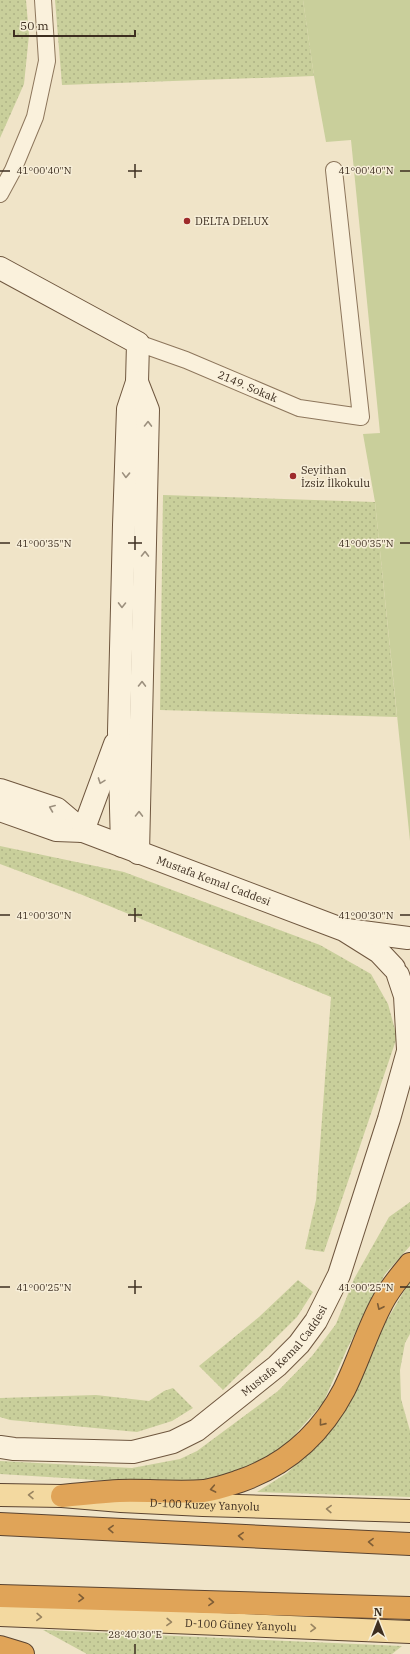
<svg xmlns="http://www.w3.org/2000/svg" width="410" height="1654" font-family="'IBM Plex Serif',serif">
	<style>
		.grass { fill: url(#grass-dots) }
		.green { fill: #c9cf9b }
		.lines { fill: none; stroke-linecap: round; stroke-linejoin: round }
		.street-casing { stroke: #8d765c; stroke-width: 18 }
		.secondary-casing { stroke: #6f573f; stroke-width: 24 }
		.primary-casing { stroke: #5b4430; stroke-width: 24 }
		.highway-casing { stroke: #5b4430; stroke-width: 24 }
		.street { stroke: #faf1dc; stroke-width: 16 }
		.secondary { stroke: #faf1dc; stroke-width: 22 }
		.primary { stroke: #f3d9a0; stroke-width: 22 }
		.highway { stroke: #e0a458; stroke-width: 22 }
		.oneway { stroke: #9c907e }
		.oneway2 { stroke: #7e5d36 }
		.oneway3 { stroke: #988460 }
		.ticks { fill: none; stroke: #3d2e20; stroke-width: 1.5 }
		.poi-dot { fill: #9e2a2b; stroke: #f7eed8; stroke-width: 1.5 }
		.labels { text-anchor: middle; stroke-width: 3; stroke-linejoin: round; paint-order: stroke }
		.poi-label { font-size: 11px; fill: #3d2e20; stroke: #f7eed8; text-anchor: start }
		.street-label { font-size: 11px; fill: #3d2e20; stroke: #f7eed8 }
		.ticks-label { font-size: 10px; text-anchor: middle; fill: #3d2e20; stroke: #f7eed8; stroke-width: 3; stroke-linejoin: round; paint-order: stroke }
	</style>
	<defs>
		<pattern id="grass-dots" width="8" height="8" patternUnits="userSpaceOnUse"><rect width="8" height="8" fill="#c9cf9b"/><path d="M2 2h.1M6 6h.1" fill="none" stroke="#aeb285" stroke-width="1.8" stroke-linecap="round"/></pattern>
	</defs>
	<rect width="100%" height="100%" fill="#f0e4c8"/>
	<g class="grass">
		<polygon points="0,0 26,0 29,35 24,84 0,138"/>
		<polygon points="55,0 303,0 314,76 62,85"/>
		<polygon points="163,495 375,502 397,717 160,710"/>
		<polygon points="0,846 124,872 320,945 371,974 388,1004 397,1037 324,1252 305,1249 316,1200 331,997 80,894 0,864"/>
		<polygon points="410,1202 410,1246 385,1274 347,1349 323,1403 283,1448 266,1459 213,1480 161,1484 0,1474 0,1461 132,1468 180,1459 197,1451 278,1391 312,1356 336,1324 354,1279 389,1217"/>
		<polygon points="298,1280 313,1292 297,1317 223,1390 199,1366 259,1317"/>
		<polygon points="410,1281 410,1334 405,1343 400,1370 401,1399 410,1431 410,1497 257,1492 287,1473 307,1454 364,1367 384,1325"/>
		<polygon points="173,1388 193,1408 172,1421 137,1432 10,1420 0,1417 0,1398 96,1395 149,1401 164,1391"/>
		<polygon points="43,1630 402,1646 392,1654 87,1654"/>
	</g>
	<polygon class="green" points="303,0 410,0 410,841 375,502 363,434 380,433 351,140 326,142 314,76"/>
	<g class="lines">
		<defs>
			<g id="street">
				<polyline points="0,194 13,170 35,117 47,61 43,0"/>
				<path id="s1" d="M 138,343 L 186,360 L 299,408 L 361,417 L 334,170"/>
			</g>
			<g id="secondary">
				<polyline points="0,268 138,343 137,382 128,409 124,525 119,732 122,846"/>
				<polyline points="137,382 148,410 138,853"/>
				<path id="s2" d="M 0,790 L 57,809 L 83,831 L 344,930 L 379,952 L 394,968"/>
				<polyline points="0,810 56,830 83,831"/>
				<polyline points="83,831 115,744"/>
				<polyline points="347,930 408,938"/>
				<polyline points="398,975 405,996 408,1049"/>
				<path id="s3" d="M 0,1447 L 14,1449 L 133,1452 L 173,1442 L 197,1430 L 277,1366 L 299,1344 L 316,1321 L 339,1275 L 389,1119 L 410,1044"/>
			</g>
			<g id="primary">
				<path id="s4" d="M 0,1495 L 62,1496 L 121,1501 L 203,1505 L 410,1511"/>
				<path id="s5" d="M 0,1615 L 410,1632"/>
			</g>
			<g id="highway">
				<path d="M 62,1496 C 81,1494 100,1492 119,1491 C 147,1490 176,1493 204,1491 C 217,1489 228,1485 240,1481 C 286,1465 321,1434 344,1390 C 358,1362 367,1331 382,1303 C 389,1289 400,1276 410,1264"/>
				<polyline points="0,1524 410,1544"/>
				<polyline points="0,1596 410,1608"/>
				<polyline points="0,1647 23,1654"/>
			</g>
		</defs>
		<use href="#street" class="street-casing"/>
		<use href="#secondary" class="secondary-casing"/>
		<use href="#primary" class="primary-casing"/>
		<use href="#highway" class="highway-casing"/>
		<use href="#street" class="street"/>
		<use href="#secondary" class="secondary"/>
		<use href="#primary" class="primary"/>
		<use href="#highway" class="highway"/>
	</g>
	<defs><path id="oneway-chevron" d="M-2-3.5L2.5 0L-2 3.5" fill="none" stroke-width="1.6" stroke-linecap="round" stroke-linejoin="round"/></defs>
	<g class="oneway">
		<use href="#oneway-chevron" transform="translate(148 424) rotate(-89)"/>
		<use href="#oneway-chevron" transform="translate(126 475) rotate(92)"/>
		<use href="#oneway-chevron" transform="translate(145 554) rotate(-89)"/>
		<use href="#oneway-chevron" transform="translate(122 605) rotate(91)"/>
		<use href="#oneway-chevron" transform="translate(142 684) rotate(-89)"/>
		<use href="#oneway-chevron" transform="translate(101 781) rotate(110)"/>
		<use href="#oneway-chevron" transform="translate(52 808) rotate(-158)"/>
		<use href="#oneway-chevron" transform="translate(139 814) rotate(-89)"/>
	</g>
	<g class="oneway2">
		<use href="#oneway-chevron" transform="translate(380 1307) rotate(115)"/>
		<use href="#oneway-chevron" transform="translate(322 1423) rotate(129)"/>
		<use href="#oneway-chevron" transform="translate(213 1489) rotate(169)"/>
		<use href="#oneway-chevron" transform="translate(111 1529) rotate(-178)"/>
		<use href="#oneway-chevron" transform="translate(241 1536) rotate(-177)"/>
		<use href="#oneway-chevron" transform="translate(371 1542) rotate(-178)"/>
		<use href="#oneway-chevron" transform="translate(81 1598) rotate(2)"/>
		<use href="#oneway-chevron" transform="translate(211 1602) rotate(2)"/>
	</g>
	<g class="oneway3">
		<use href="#oneway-chevron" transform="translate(31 1495) rotate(-179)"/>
		<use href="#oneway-chevron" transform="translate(329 1509) rotate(-178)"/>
		<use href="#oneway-chevron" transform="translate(39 1617) rotate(2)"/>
		<use href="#oneway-chevron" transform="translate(169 1622) rotate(2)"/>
		<use href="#oneway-chevron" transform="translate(313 1628) rotate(2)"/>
	</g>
	<path class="ticks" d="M 135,164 L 135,178M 0,171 L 10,171M 128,171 L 142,171M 400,171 L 410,171M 135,536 L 135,550M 0,543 L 10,543M 128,543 L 142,543M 400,543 L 410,543M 135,908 L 135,922M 0,915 L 10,915M 128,915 L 142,915M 400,915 L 410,915M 135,1280 L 135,1294M 0,1287 L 10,1287M 128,1287 L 142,1287M 400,1287 L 410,1287M 135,1644 L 135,1654"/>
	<g class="poi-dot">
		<circle cx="187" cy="221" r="4"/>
		<circle cx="293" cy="476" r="4"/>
	</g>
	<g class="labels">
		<g class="poi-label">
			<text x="195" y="225">DELTA DELUX</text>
			<text x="301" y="474">Seyithan<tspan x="301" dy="13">İzsiz İlkokulu</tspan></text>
		</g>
		<g class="street-label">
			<text dy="4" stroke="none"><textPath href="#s1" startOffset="118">2149. Sokak</textPath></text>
			<text dy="4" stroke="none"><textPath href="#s2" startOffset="234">Mustafa Kemal Caddesi</textPath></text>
			<text dy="4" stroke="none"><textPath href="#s3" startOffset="320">Mustafa Kemal Caddesi</textPath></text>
			<text dy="4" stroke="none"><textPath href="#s4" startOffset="205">D-100 Kuzey Yanyolu</textPath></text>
			<text dy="4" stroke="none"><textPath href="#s5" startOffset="241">D-100 Güney Yanyolu</textPath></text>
		</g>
	</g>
	<g class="ticks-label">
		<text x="44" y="174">41°00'40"N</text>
		<text x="366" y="174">41°00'40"N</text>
		<text x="44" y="547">41°00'35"N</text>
		<text x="366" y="547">41°00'35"N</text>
		<text x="44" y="919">41°00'30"N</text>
		<text x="366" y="919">41°00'30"N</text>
		<text x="44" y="1291">41°00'25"N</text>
		<text x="366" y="1291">41°00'25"N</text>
		<text x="135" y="1638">28°40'30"E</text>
	</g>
	<g transform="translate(378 1622)" stroke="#f7eed8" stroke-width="3" paint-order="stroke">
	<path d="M0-3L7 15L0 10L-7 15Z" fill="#3d2e20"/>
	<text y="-6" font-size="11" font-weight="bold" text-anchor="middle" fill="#3d2e20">N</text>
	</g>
	<path d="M14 30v6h121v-6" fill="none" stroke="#3d2e20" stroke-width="2"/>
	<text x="20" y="30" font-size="12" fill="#3d2e20" stroke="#f7eed8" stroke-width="3" paint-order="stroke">50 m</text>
</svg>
